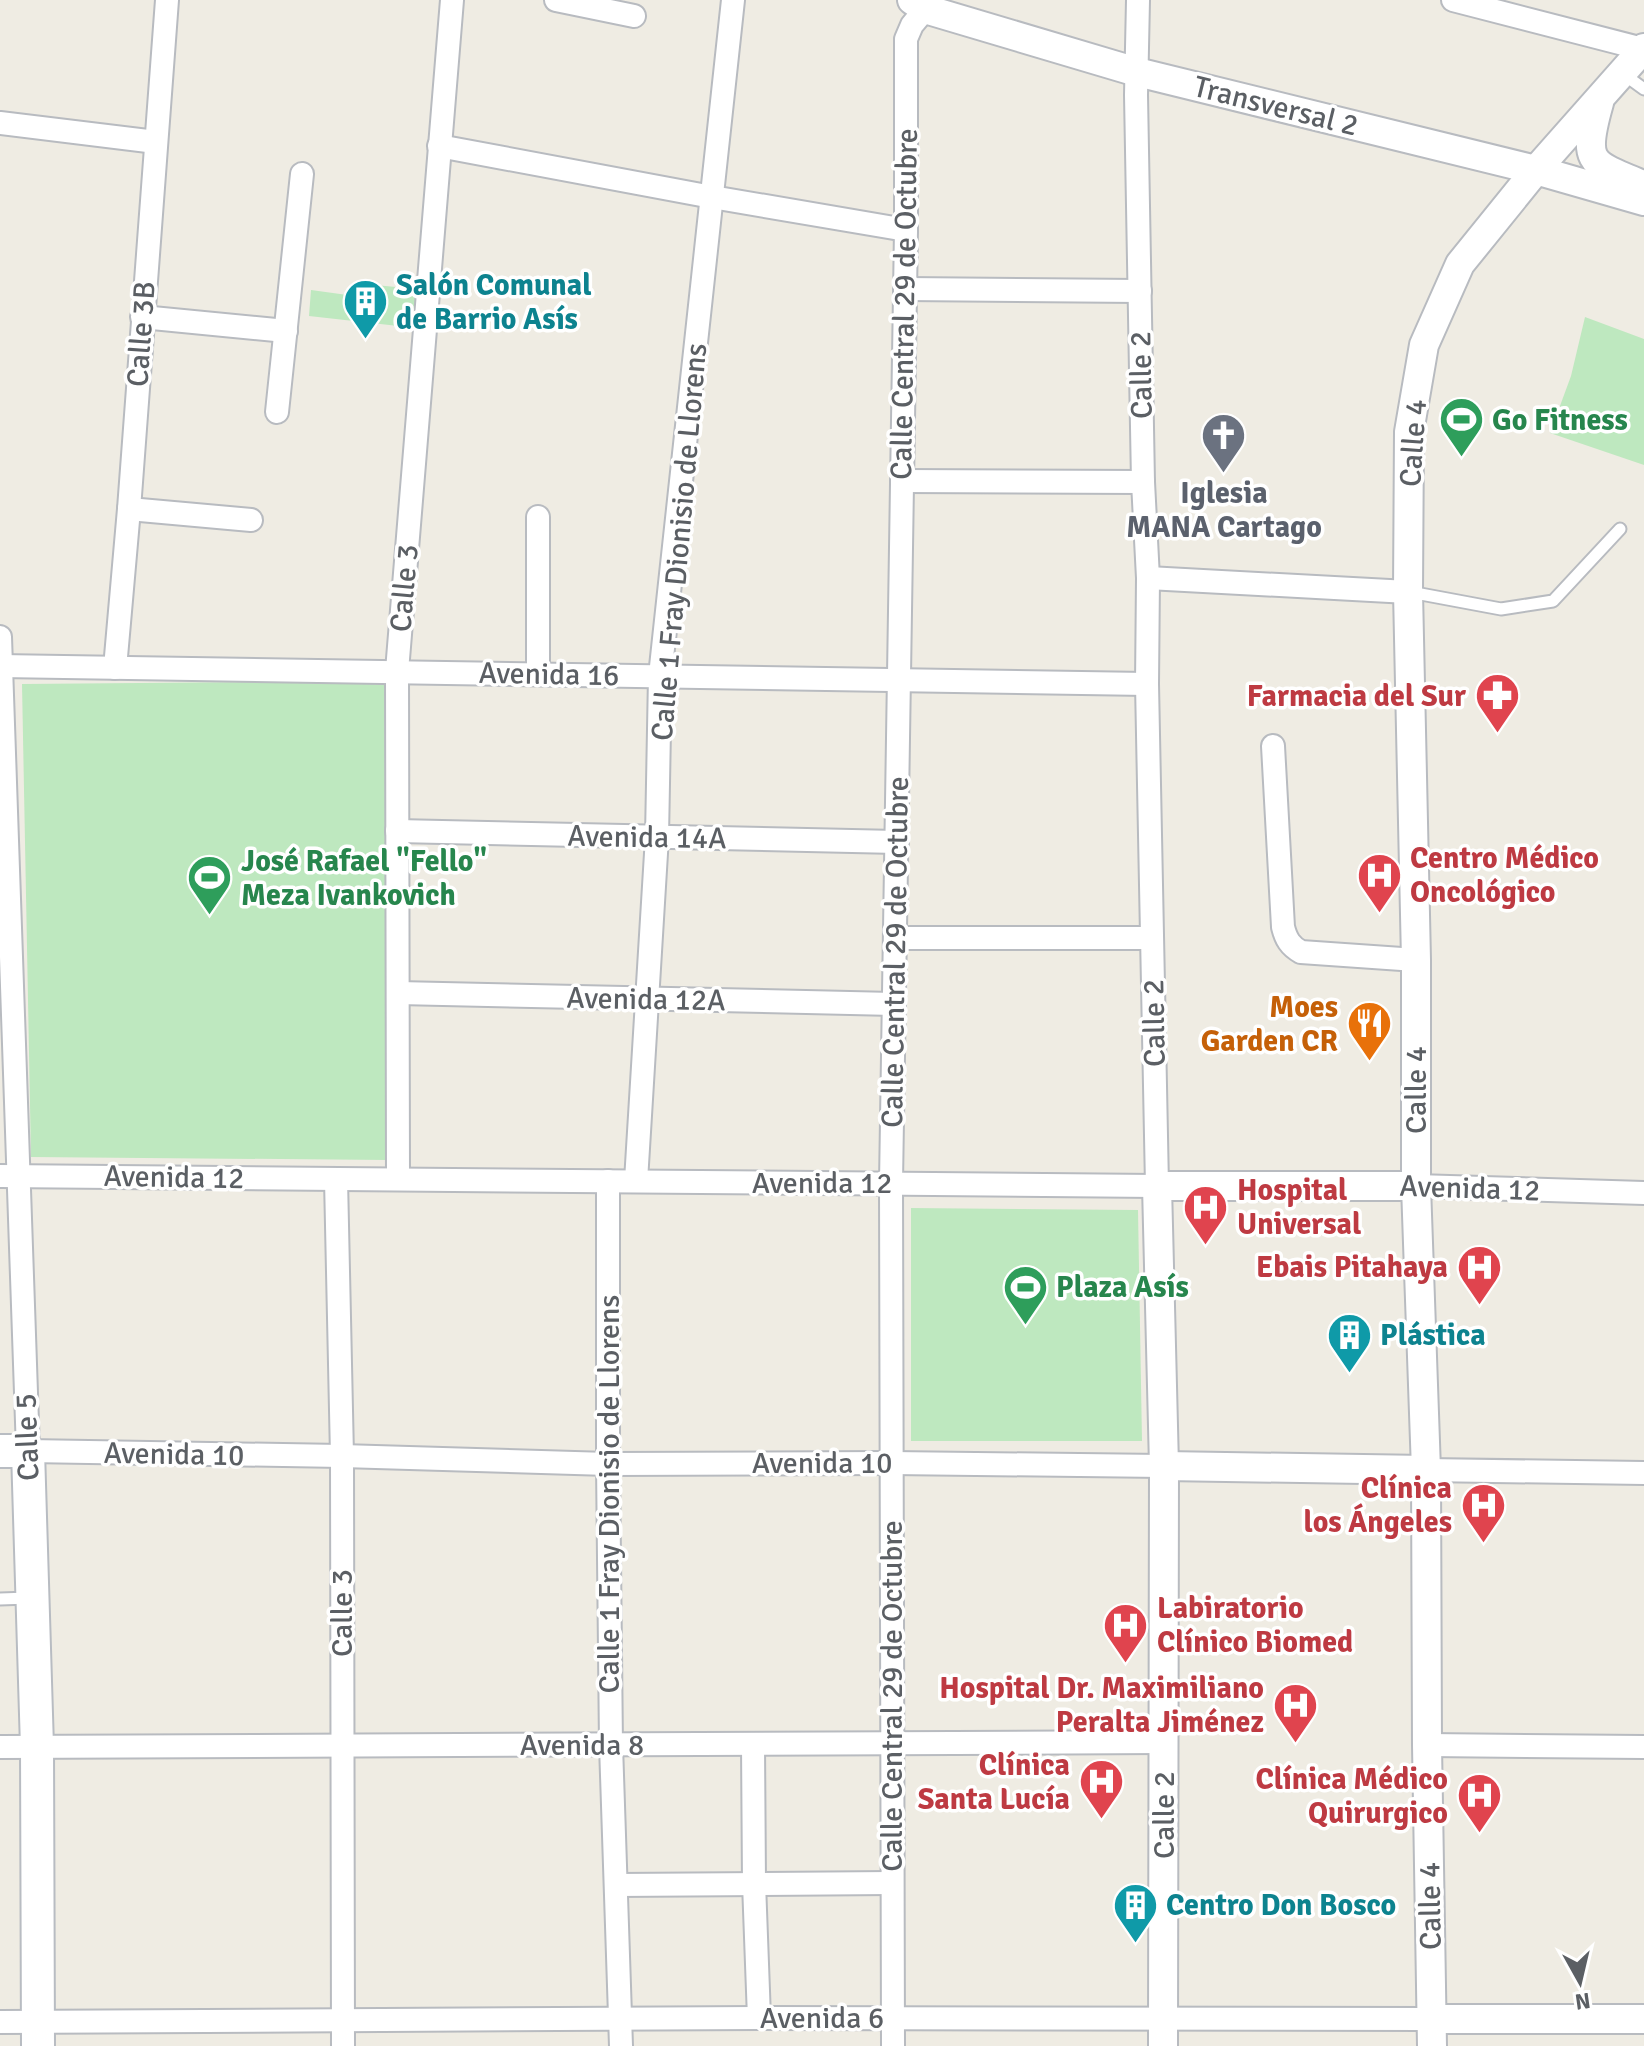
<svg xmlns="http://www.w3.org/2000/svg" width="1644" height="2046" font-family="Signika,sans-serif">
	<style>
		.green { fill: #bee8bf }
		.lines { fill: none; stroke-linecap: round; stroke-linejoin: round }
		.service-casing { stroke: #b8bbc0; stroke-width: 15 }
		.minor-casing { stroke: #b8bbc0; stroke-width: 26 }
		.tertiary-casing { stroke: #b8bbc0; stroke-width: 32 }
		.secondary-casing { stroke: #b8bcc2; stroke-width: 36 }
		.service { stroke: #fff; stroke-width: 11 }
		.minor { stroke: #fff; stroke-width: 22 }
		.tertiary { stroke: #fff; stroke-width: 28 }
		.secondary { stroke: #fff; stroke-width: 32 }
		.labels { text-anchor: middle; stroke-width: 7; stroke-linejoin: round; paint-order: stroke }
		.street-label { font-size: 30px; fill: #5b5f64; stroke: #fff }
		.culture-label { font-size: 30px; font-weight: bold; fill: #0d838f; stroke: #fff; text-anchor: start }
		.leisure-label { font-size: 30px; font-weight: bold; fill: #27864d; stroke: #fff; text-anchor: start }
		.worship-label { font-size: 30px; font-weight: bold; fill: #5b616d; stroke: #fff }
		.health-label { font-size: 30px; font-weight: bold; fill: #be3a42; stroke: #fff; text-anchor: end }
		.food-label { font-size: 30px; font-weight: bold; fill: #c56008; stroke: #fff; text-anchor: end }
	</style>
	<rect width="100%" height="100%" fill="#efece3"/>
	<g class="green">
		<polygon points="364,284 428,290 425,329 309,316 311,290 362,297"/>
		<polygon points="1585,317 1644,339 1644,465 1550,433 1571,376"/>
		<polygon points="389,681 388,1160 31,1157 22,684"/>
		<polygon points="911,1208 1138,1210 1142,1441 911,1441"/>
	</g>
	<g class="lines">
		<defs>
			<g id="service">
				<polyline points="1622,73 1644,89"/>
				<polyline points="1410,592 1501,609 1553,601 1620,529"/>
				<polyline points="0,1599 29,1598"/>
			</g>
			<g id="minor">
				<polyline points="556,0 634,16"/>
				<polyline points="1453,0 1643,49"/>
				<polyline points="0,123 156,142"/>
				<polyline points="439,146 712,197 906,230"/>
				<polyline points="905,289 1140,291"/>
				<polyline points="142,317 286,331"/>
				<polyline points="277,412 302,174"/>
				<polyline points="902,481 1143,482"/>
				<polyline points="129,509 251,520"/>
				<polyline points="1148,578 1408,592"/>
				<polyline points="0,637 28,1451 342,1456 608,1464 891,1463 1164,1466"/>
				<polyline points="0,666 1147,684"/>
				<polyline points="115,668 129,509 167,0"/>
				<polyline points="538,674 538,517"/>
				<path d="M 1273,746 L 1283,927 C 1286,939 1290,946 1301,952 L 1416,960"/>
				<polyline points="397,831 897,842"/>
				<polyline points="895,938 1152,938"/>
				<polyline points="398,993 894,1004"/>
				<polyline points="0,1176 1157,1186 1147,684 1148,578 1143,482 1136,95 1138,0"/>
				<polyline points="398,1178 397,671 452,0"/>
				<polyline points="336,1179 342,1456 343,2046"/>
				<polyline points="608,1181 608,1464 611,1745 621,2046"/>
				<polyline points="636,1181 657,837 660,676 733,0"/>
				<polyline points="1416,1186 1644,1193"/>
				<polyline points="1426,1470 1644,1473"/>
				<polyline points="753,1744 754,1883 759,2018"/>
				<polyline points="1427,1745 1644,1747"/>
				<polyline points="0,1747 1165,1742"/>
				<polyline points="616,1885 892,1883"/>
				<polyline points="0,2022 759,2018 1431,2019"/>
				<polyline points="893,2046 891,1183 906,230 906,39 912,25 933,0"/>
			</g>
			<g id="tertiary">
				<polyline points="912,0 925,9 1137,72 1536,170 1644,201"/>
				<path d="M 1599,103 C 1582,163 1589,163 1643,185"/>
				<polyline points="1164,1466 1426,1470"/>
				<polyline points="1431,2019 1644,2019"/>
				<polyline points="1163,2046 1164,1466 1157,1186 1416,1186"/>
				<polyline points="1432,2046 1427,1745 1426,1470 1416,1186 1416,960 1408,592 1409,432 1424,345 1460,264 1536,170 1644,48"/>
			</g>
			<polyline id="secondary" points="0,1451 28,1451 37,1747 38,2046"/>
		</defs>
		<use href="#service" class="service-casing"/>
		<use href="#minor" class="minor-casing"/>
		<use href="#tertiary" class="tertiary-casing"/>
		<use href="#secondary" class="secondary-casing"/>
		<use href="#service" class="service"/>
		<use href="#minor" class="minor"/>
		<use href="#tertiary" class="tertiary"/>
		<use href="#secondary" class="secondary"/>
	</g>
	<defs>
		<symbol id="building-pin" viewBox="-11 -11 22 30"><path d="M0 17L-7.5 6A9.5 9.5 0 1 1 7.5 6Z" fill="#0f9aa8" stroke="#fff"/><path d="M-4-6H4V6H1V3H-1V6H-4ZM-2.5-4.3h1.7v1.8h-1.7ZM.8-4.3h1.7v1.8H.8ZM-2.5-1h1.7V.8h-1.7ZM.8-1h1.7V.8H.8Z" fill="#fff"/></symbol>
		<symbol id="stadium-pin" viewBox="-11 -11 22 30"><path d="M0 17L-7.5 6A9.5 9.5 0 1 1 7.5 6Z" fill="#2e9e5b" stroke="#fff"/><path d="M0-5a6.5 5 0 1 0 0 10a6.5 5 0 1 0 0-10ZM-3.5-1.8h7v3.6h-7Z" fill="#fff"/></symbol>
		<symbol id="church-pin" viewBox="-11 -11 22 30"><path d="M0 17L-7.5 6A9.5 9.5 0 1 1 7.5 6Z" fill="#6b7280" stroke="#fff"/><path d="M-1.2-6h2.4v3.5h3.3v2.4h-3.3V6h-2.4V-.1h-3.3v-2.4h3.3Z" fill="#fff"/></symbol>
		<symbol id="pharmacy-pin" viewBox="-11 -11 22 30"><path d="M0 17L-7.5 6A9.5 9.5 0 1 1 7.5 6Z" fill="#e0444e" stroke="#fff"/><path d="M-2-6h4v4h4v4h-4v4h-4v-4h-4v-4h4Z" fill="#fff"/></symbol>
		<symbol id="hospital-pin" viewBox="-11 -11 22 30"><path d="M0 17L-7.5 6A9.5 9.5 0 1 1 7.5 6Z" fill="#e0444e" stroke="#fff"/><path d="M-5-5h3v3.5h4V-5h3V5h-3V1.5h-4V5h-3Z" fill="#fff"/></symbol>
		<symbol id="restaurant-pin" viewBox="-11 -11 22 30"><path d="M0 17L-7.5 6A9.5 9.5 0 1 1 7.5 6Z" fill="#e8710a" stroke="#fff"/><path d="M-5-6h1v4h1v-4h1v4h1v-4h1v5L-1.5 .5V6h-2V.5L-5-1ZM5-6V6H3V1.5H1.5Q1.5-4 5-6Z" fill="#fff"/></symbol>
	</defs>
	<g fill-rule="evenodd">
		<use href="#building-pin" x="340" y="276" width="51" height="69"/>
		<use href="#stadium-pin" x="1436" y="394" width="51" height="69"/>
		<use href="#church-pin" x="1198" y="410" width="51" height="69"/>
		<use href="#pharmacy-pin" x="1472" y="670" width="51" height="69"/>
		<use href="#hospital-pin" x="1354" y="850" width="51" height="69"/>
		<use href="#stadium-pin" x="184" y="852" width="51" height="69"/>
		<use href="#restaurant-pin" x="1344" y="998" width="51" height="69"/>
		<use href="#hospital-pin" x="1180" y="1182" width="51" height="69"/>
		<use href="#hospital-pin" x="1454" y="1242" width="51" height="69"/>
		<use href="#stadium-pin" x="1000" y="1262" width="51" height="69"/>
		<use href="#building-pin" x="1324" y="1310" width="51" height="69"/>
		<use href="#hospital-pin" x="1458" y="1480" width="51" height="69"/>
		<use href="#hospital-pin" x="1100" y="1600" width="51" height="69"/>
		<use href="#hospital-pin" x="1270" y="1680" width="51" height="69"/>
		<use href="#hospital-pin" x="1076" y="1756" width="51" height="69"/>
		<use href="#hospital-pin" x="1454" y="1770" width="51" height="69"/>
		<use href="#building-pin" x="1110" y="1880" width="51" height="69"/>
	</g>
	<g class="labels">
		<g class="street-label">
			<text transform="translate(1276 106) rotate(14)" y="10">Transversal 2</text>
			<text transform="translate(904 304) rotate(-89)" y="10">Calle Central 29 de Octubre</text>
			<text transform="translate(141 334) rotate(-86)" y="10">Calle 3B</text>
			<text transform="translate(1141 375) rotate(-91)" y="10">Calle 2</text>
			<text transform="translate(1413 443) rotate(-86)" y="10">Calle 4</text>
			<text transform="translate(679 542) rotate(-85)" y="10">Calle 1 Fray Dionisio de Llorens</text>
			<text transform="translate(404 588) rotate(-85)" y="10">Calle 3</text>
			<text transform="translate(549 674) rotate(1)" y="10">Avenida 16</text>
			<text transform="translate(647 837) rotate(1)" y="10">Avenida 14A</text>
			<text transform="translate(895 952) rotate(-89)" y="10">Calle Central 29 de Octubre</text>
			<text transform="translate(646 999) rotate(1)" y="10">Avenida 12A</text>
			<text transform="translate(1154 1023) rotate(-91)" y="10">Calle 2</text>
			<text transform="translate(1416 1090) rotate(-90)" y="10">Calle 4</text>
			<text transform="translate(174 1177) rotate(1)" y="10">Avenida 12</text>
			<text x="822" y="1193">Avenida 12</text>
			<text transform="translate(1470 1188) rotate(2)" y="10">Avenida 12</text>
			<text transform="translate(27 1437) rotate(-92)" y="10">Calle 5</text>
			<text transform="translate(174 1454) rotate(1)" y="10">Avenida 10</text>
			<text x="822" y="1473">Avenida 10</text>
			<text transform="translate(609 1494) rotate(-90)" y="10">Calle 1 Fray Dionisio de Llorens</text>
			<text transform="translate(342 1613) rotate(-90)" y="10">Calle 3</text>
			<text transform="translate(892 1696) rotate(-90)" y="10">Calle Central 29 de Octubre</text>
			<text x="582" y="1755">Avenida 8</text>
			<text transform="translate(1164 1815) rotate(-90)" y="10">Calle 2</text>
			<text transform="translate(1430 1906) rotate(-91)" y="10">Calle 4</text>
			<text x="822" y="2028">Avenida 6</text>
		</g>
		<g class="culture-label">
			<text x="396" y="295">Salón Comunal<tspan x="396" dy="34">de Barrio Asís</tspan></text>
			<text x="1380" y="1345">Plástica</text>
			<text x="1166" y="1915">Centro Don Bosco</text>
		</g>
		<g class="leisure-label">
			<text x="1492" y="430">Go Fitness</text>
			<text x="241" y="871">José Rafael "Fello"<tspan x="241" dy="34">Meza Ivankovich</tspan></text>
			<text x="1056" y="1297">Plaza Asís</text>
		</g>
		<g class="worship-label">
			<text x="1224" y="503">Iglesia<tspan x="1224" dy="34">MANA Cartago</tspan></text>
		</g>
		<g class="health-label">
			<text x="1466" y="706">Farmacia del Sur</text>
			<text x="1410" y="868" text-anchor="start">Centro Médico<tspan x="1410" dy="34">Oncológico</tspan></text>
			<text x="1237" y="1200" text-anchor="start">Hospital<tspan x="1237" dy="34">Universal</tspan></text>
			<text x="1448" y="1277">Ebais Pitahaya</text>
			<text x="1452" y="1498">Clínica<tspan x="1452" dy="34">los Ángeles</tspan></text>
			<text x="1157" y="1618" text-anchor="start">Labiratorio<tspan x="1157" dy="34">Clínico Biomed</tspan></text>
			<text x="1264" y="1698">Hospital Dr. Maximiliano<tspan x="1264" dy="34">Peralta Jiménez</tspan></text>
			<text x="1070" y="1775">Clínica<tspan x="1070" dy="34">Santa Lucía</tspan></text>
			<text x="1448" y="1789">Clínica Médico<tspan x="1448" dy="34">Quirurgico</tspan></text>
		</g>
		<g class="food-label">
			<text x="1338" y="1017">Moes<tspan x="1338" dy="34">Garden CR</tspan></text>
		</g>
	</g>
	<g transform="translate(1580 1982) rotate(172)" stroke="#ffffff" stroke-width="6" paint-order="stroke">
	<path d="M0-6L14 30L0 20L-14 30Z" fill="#5b5f64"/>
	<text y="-12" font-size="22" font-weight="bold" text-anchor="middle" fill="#5b5f64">N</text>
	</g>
</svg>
